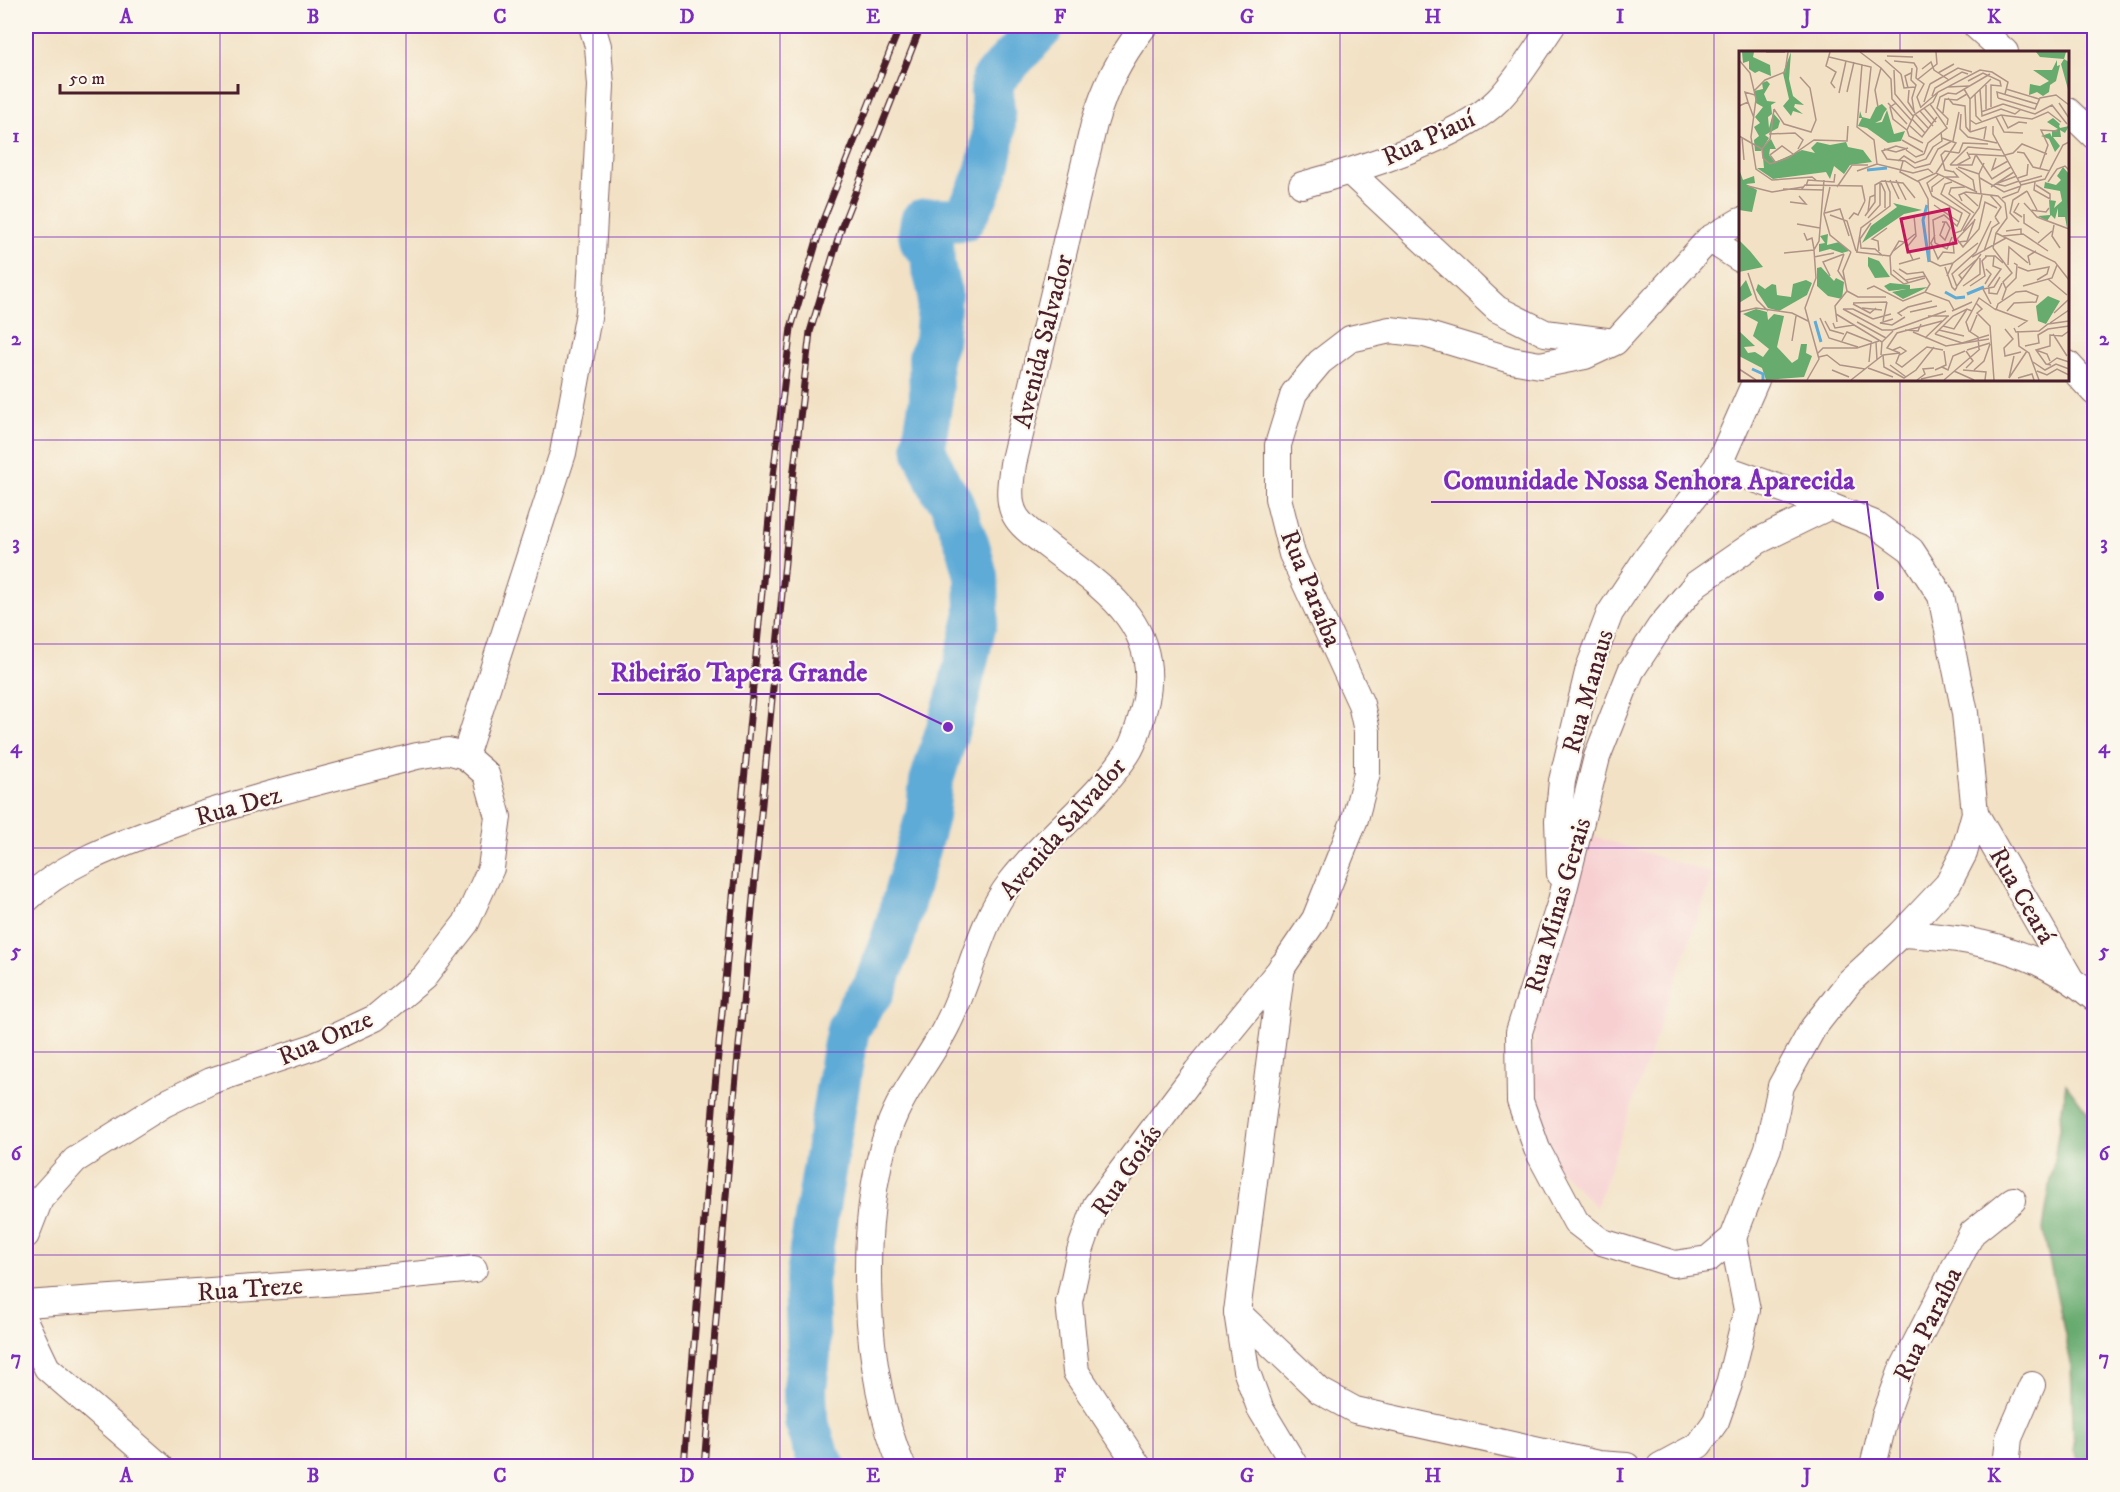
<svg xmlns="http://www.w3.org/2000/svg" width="2120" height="1492" font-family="'IM FELL DW Pica',serif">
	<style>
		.built { fill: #f7cfd1 }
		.forest { fill: #68ab6f; stroke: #59654d; stroke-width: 1.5 }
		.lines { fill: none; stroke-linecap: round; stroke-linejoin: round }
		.river { stroke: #5eabd7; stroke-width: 44 }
		.street-casing { stroke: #856361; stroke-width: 28 }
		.street { stroke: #fff; stroke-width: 26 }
		.rail-casing { stroke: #4a1f2b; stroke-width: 7 }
		.rail { stroke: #fbf7ec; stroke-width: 4.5; stroke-dasharray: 14; stroke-linecap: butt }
		.grid { fill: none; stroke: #7b2cbf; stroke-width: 1.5; stroke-opacity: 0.55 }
		.labels { text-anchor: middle; stroke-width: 4.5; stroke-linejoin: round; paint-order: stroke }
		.street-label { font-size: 26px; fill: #4a1f2b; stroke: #fbf7ec }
		.inset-river { fill: none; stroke: #5eabd7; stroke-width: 3 }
		.inset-road { fill: none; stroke: #af9387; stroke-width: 1.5 }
		.view { fill: #c2185b; fill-opacity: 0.15; stroke: #c2185b; stroke-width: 3 }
		.inset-edge { fill: none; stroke: #4a1f2b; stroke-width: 3 }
		.leader { fill: none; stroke: #7b2cbf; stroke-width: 2 }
		.callout-dot { fill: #7b2cbf; stroke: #fbf7ec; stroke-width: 2 }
		.callout-label { font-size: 27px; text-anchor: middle; font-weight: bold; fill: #7b2cbf; stroke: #fbf7ec; stroke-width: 4.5; stroke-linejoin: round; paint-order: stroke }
		.neatline { fill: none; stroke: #7b2cbf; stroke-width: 2 }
		.grid-label { font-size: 20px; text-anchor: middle; font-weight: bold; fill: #7b2cbf }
	</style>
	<rect width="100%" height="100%" fill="#fbf7ec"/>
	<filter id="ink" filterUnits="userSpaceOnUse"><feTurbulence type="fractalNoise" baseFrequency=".0167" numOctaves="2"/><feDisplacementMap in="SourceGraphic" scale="12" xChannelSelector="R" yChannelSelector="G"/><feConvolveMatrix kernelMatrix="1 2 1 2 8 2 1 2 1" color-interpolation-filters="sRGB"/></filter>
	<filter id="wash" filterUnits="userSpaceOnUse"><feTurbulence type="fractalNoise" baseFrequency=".008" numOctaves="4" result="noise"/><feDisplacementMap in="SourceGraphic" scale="24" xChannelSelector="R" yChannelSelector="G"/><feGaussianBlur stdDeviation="1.35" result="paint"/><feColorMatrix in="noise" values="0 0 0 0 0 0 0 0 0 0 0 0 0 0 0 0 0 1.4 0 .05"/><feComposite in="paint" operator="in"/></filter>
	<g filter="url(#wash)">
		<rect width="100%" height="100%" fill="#f2e1c4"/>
		<polygon class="built" points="1590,835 1713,874 1596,1207 1552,1162 1531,1082 1536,1008"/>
		<polygon class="forest" points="2066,1084 2094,1121 2094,1466 2082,1466 2074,1451 2071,1363 2043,1230"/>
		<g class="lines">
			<path class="river" d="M 824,1466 L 817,1454 L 806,1420 L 805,1388 L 809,1354 L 806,1281 L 843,1054 L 848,1029 L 862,1004 L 874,989 L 894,935 L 927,816 L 931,782 L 957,700 L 977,614 L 976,576 L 969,549 L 951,501 L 941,488 L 925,452 L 924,442 L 931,399 L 930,357 L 936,341 L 940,293 L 933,266 L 932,243 L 922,242 L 920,233 L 922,221 C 935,217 949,221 963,219 C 983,188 994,158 994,121 C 993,107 990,94 993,79 L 1043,26"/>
		</g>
	</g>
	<g filter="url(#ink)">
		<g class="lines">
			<defs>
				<g id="street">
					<polyline points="1976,26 2005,52"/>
					<polyline points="2068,111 2094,136"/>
					<polyline points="1350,172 1497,309 1545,333 1614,342"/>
					<path d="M 1302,185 C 1354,171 1461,138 1498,100 C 1519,78 1535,51 1552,26"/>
					<polyline points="1709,239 1740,259"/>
					<polyline points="2068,364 2094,392"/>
					<polyline points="1718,466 1830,506 1875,524 1911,550 1941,596 1965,713 1975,813 1964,853 1948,884 1901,934 1850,981 1813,1028 1781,1086 1768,1148 1733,1238 1708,1259 1674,1264 1602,1242 1576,1222 1537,1149 1520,1101 1519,1032 1561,901 1597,757 1631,671 1660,627 1696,584 1758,541 1830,506"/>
					<polyline points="465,756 563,453 589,312 601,86 598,46 592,26"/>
					<polyline points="1975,813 2070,978"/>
					<polyline points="1560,874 1558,821 1562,781 1589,668 1610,613 1648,556 1718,466 1756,380"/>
					<path d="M 26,900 C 62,865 111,847 158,830 C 242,799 330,779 417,756 L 448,751 L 465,756 L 486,774 L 498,817 L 491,868 L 466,923 L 424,977 L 375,1018 L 313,1047 L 211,1081 L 164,1104 L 75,1160 L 40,1199 L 26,1235"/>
					<path d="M 1901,934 C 1973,937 2038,950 2094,998"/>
					<polyline points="1282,966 1237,1312 1246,1370 1260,1408 1295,1466"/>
					<polyline points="26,1304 353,1281 474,1269"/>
					<polyline points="1237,1312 1320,1391 1355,1410 1598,1464 1627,1466"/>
					<polyline points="26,1324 47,1368 160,1466"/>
					<path d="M 902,1466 C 863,1376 856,1220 889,1128 C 902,1090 931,1059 948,1023 C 972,976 978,925 1011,882 C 1046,836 1095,802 1127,754 C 1136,741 1142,716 1146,700 C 1161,622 1101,587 1048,546 C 1037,537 1022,528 1015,515 C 1007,500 1011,480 1013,464 L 1094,124 C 1106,84 1119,59 1144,26"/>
					<polyline points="1138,1466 1076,1372 1069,1302 1080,1251 1096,1205 1197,1071 1283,966 1315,919 1355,819 1367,773 1367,731 1361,704 1292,554 1278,498 1278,445 1294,393 1320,362 1350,339 1390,330 1425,334 1511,360 1540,365 1585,356 1615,342 1709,239 1740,221"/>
					<polyline points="1660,1466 1699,1445 1716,1421 1729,1384 1747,1310 1733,1238"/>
					<polyline points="1873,1466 1885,1416 1901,1372 1972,1233 2013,1200"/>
					<polyline points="2006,1466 2009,1438 2032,1385"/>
				</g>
			</defs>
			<use href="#street" class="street-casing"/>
			<use href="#street" class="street"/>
			<defs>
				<g id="rail">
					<polyline points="684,1466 714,1097 773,476 791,328 823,220 900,26"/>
					<polyline points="704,1466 734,1098 793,478 810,332 842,226 921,26"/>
				</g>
			</defs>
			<use href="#rail" class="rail-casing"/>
			<use href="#rail" class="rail"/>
		</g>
	</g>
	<path class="grid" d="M 220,26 L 220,1466M 406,26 L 406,1466M 593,26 L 593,1466M 780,26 L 780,1466M 967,26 L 967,1466M 1153,26 L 1153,1466M 1340,26 L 1340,1466M 1527,26 L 1527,1466M 1714,26 L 1714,1466M 1900,26 L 1900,52M 26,237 L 1740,237M 2068,237 L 2094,237M 1900,380 L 1900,1466M 26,440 L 2094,440M 26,644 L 2094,644M 26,848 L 2094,848M 26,1052 L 2094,1052M 26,1255 L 2094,1255"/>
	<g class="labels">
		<g class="street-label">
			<text transform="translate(1428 137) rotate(-25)" y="9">Rua Piauí</text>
			<text transform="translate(1042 341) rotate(-76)" y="9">Avenida Salvador</text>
			<text transform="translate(1312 588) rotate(68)" y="9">Rua Paraíba</text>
			<text transform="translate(1587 691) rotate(-74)" y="9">Rua Manaus</text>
			<text transform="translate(238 805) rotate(-16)" y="9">Rua Dez</text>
			<text transform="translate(1062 828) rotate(-49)" y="9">Avenida Salvador</text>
			<text transform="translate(2023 895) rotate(60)" y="9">Rua Ceará</text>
			<text transform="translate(1557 905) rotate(-74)" y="9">Rua Minas Gerais</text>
			<text transform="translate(325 1037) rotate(-24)" y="9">Rua Onze</text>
			<text transform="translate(1126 1170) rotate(-56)" y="9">Rua Goiás</text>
			<text transform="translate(250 1288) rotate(-4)" y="9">Rua Treze</text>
			<text transform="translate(1927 1324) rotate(-64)" y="9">Rua Paraíba</text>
		</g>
	</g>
	<g transform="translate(1739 51)">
		<rect width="330" height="330" fill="#f2e1c4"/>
		<path d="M 15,1 L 14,6 L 31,14 L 32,25 L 20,20 L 16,22 L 10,18 L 10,10 L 4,12 L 3,1 ZM 52,1 L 50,28 L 54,45 L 65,54 L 56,53 L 55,56 L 64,63 L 54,60 L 52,65 L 44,55 L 50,48 L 44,22 ZM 297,1 L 327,1 L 325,8 L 330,11 L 330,42 L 322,13 L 325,8 L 301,6 ZM 318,9 L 318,15 L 321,14 L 317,30 L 311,34 L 310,41 L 304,45 L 298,41 L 290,44 L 291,33 L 301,35 L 310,30 L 294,19 L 313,19 ZM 28,30 L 31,33 L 25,43 L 28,50 L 37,51 L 32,54 L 33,63 L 29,66 L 30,77 L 34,62 L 41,70 L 39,77 L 26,84 L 30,87 L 22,100 L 16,100 L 15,89 L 20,85 L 15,76 L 21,72 L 16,66 L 24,56 L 17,52 L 15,40 L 24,38 L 23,32 ZM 143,53 L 148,58 L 145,62 L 142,69 L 136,72 L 143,71 L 148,59 L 155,83 L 166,80 L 162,90 L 149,92 L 128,77 L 119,75 L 123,67 L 120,67 L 121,60 L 123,66 L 131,68 L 137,56 ZM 314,67 L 321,73 L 320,75 L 321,77 L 330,75 L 326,82 L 321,79 L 322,86 L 314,86 L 321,95 L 316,101 L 310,88 L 302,85 L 311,82 L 313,86 L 313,80 L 319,78 L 308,71 ZM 32,88 L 37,98 L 31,98 L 30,104 L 36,111 L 63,99 L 76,102 L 72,97 L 78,91 L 91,94 L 107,91 L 109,96 L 124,99 L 133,111 L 111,114 L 105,123 L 95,115 L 91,128 L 87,121 L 34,128 L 18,117 L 25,117 L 23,97 ZM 324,116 L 330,123 L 328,177 L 326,166 L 319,166 L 319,157 L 316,168 L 312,164 L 308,170 L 299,165 L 311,164 L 310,149 L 317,150 L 315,157 L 323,150 L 321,140 L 305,137 L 306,131 L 317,134 L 322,129 L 318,125 ZM 0,118 L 4,129 L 15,125 L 16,132 L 7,133 L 18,139 L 13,161 L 0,159 ZM 154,152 L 183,159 L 165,163 L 123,192 L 132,175 L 158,156 ZM 89,183 L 88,194 L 100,191 L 110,200 L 103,202 L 91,198 L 80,201 L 80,193 L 86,192 L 81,185 ZM 0,189 L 11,200 L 24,216 L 0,221 ZM 129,206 L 140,210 L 151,226 L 136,227 L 129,215 ZM 82,216 L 95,230 L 97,227 L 105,231 L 103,248 L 89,245 L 78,235 L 78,217 ZM 7,229 L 13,244 L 0,252 L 0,238 ZM 67,229 L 73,232 L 68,244 L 40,260 L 29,257 L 17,239 L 19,233 L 26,238 L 33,233 L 37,234 L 38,244 L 52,246 L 54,233 ZM 151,232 L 171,234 L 171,238 L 189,236 L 164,248 L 153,241 L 167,238 L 150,240 L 145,235 ZM 309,245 L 321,250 L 307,273 L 299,270 L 297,255 ZM 17,258 L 28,261 L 29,269 L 35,263 L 45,265 L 38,296 L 53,312 L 59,308 L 62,293 L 68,293 L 67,302 L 73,305 L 65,326 L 27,329 L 23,317 L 0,305 L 0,280 L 16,295 L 5,296 L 9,302 L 16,301 L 24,306 L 30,298 L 14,285 L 19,271 L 4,263 Z" fill="#68ab6f"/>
		<path class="inset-river" d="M 128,119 L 148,117M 188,154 L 184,169 L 190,211M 206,241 L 217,247 L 226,246M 228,243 L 245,236M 76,270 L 82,291M 13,318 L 24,323 L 24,329"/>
		<path class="inset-road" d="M 27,1 L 46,1M 91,1 L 87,15 L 97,21 L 92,32 L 96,37M 121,1 L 142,17 L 136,39 L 139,56M 148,5 L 174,6M 90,6 L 132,16 L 127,62M 0,9 L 11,22 L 17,48 L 12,86 L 17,118 L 33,129 L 73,126 L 77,129M 146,9 L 162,23M 155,10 L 175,12 L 178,17M 123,13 L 118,76 L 135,89 L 138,113M 142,17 L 152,28 L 153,48 L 172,69M 173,17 L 172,29 L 177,34 L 173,47 L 175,60M 178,17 L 177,27 L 185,33 L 178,46 L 182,57M 183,18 L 192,11 L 195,19 L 210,29M 155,19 L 156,43 L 174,65M 199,22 L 215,13M 162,23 L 165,37 L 176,36M 178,29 L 198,13 L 197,1M 229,30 L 244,22 L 261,30 L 262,35 L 252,34 L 252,56M 191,33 L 219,17 L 233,21M 247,34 L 247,58M 209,36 L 230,35M 169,37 L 166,25 L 172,22M 225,38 L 231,48 L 231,81M 241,38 L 243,65 L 262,58 L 276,63 L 281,59M 267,38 L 300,48M 170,39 L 169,51 L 176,62M 15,40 L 26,29 L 46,21 L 49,1M 108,41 L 115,11M 100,42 L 107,10M 236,43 L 237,65 L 243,71M 193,45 L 196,37 L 223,21 L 229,23M 209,47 L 214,53 L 226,55 L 227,76 L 231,81M 259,47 L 296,58 L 301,47 L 317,44 L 330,54M 259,47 L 258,41 L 298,53M 231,48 L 252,28M 9,51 L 6,41 L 16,44M 185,51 L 191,33M 149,52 L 168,73M 157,52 L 151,56 L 154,68 L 168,79M 320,52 L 330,67M 264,53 L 296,63 L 313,54 L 328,73M 0,55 L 9,51 L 15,67M 182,56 L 199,41 L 241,19 L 253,21 L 269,31 L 266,43M 185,57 L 197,71M 35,58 L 31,88 L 23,98 L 24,107 L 31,113 L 49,107 L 75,89 L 108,90 L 109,75M 35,58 L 45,73 L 72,81 L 77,69 L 71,37 L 61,26M 181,60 L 194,75M 242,61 L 264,53M 204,62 L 206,48 L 218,49 L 228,43M 176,63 L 190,78M 222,63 L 221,78 L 229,86 L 258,92M 263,65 L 269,77 L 280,71 L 288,72M 257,66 L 265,81 L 284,82M 173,68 L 186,82M 231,69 L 237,73 L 262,64 L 293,68 L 309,61 L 322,71M 170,74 L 183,86 L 198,66M 208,74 L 209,68 L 198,57 L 201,46 L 209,42 L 217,43 L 251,23M 254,75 L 254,83 L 282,134M 168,79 L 175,64 L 194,51 L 199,41M 168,79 L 170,85 L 184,92M 231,81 L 247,76 L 245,88M 30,83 L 56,82 L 64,89 L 59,98M 0,85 L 23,98M 3,86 L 5,109M 163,89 L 184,101M 214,90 L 220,61M 145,98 L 157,101 L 169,97M 168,98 L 157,95 L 143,100 L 148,108 L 166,110 L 176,117 L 191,113 L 199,98 L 213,90M 167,99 L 177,106 L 185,103M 278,101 L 285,102 L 294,116 L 311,120M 220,102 L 224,92 L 249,93M 185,103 L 189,92 L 208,77 L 191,53M 229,103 L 266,105M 237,104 L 253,128 L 272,116M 266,104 L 274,102 L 283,93 L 308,103M 257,107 L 253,119 L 269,110M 159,110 L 165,105 L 176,112 L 187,108 L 194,96 L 203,90 L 202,81M 164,110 L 161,121 L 180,131 L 189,148 L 191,210 L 201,215 L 214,212M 37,112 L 31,104 L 43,95 L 54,103M 211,114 L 229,96 L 262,99M 211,114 L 233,114 L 237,103M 218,114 L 231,107 L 228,101M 219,116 L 240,123M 217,117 L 234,129 L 236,140M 301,117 L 309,94 L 302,79 L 318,80M 118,120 L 138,113 L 174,122 L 189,118 L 194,122M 215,121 L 206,119 L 202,104 L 206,100 L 220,102M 197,122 L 217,92 L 203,87M 205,126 L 219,126 L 214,120M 241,127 L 265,141 L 282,135M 279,127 L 288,124 L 289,113M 151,129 L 160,148M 157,129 L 167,149M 179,130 L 197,122 L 238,141M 213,131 L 206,133 L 202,143 L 231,163 L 222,180 L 216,182M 281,131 L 303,125M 296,131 L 295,139 L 311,148 L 311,143 L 297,134M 309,131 L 318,118 L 326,115 L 330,119M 142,132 L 146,141 L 146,157M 259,132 L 278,125M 257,133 L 266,135 L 280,130M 9,135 L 33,141 L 64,136M 67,135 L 69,129 L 95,131 L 96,123M 91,136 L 85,163 L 91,184 L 112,201M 98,136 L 113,114 L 129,114M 226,136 L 212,137 L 210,143 L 235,162M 252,136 L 275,121M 44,138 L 85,139M 62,139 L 66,134 L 123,135 L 126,150M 288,140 L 298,159M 193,141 L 193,136 L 205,127M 225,142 L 239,155M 242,143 L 240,123 L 245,112M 251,144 L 262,156 L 256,166M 193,145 L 223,162 L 220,171M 193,145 L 188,132 L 200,123M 263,147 L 279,141 L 282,134 L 306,128 L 324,94 L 330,91M 223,150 L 220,144 L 227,141 L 259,145 L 266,152 L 268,167 L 257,182 L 254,197M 51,151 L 67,153 L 60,145M 280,152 L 275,161 L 283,166M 285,152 L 298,166 L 330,178M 195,154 L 220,171M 291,159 L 307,161 L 310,157M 129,161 L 131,146 L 136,144M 86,162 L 101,158 L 110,185M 285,163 L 285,172 L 300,182M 91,164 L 108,170 L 117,200M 126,165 L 136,151 L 136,134 L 143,130 L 164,132 L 176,147M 129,167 L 141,154 L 141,132M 110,168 L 115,162 L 119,164 L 126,150M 236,169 L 218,188 L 224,196 L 240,178 L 246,151 L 258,157M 203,171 L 207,171 L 208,172 L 211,177 L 206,189 L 201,184 L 206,171M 280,171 L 271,162 L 274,149 L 288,140M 132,172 L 121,188 L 122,197 L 136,198 L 144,205M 58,173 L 81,177M 315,174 L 313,185 L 321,197M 224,180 L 240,157 L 243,144M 267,180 L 282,178 L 282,183M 65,182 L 68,189 L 73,187 L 75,198M 257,182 L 316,211 L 330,229M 196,184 L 192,192 L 199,208 L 204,201 L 215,202 L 214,190M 264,185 L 284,183 L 309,200M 165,191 L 160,190 L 151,205 L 152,223 L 165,233 L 186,227M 219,191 L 228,190 L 236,168M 196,192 L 194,169 L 205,164 L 218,175 L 220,171M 196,192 L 208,198 L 213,186M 299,192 L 313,180M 254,197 L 273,222 L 264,231 L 267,238 L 263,249M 140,200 L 139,190 L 133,188 L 148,177M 245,200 L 253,177 L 260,172 L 256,166M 117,201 L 151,205M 118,201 L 122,177 L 151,155 L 151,141 L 146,129M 153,201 L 176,183M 45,202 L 75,199M 246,205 L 256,205 L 264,212M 75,206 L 95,202M 233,206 L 267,187M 174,209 L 168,196 L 177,185 L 175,165M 160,213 L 181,207M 269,214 L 270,196 L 289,212M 291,214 L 289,205 L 297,200M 206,216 L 213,236 L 216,239 L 218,236M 279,216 L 289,220 L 310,216 L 308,223 L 298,229M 160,218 L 168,223 L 184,221 L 191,233 L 186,241M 154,219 L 170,232M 9,222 L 18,249 L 29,260M 91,225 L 84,211 L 105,203M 208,225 L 214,212 L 239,192M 223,228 L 220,224 L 237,209M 309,228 L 328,244M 105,229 L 99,220 L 105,203M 167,229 L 186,225M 246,233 L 252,223 L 247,218M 218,235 L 242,203M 224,235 L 241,223 L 241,207M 231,235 L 246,225 L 243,210 L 248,205M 284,235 L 313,227 L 318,214M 218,236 L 213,223 L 237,201 L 252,170M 249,236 L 262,218 L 254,215 L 255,205M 250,237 L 250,242 L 258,243 L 263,232M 267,237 L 277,227 L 278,214 L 275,212M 128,238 L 135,235 L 164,250 L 186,241 L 210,250 L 215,259M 108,240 L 104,220 L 112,201M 108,240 L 119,246 L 147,246M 114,252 L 148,251M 237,252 L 243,258 L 238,262 L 251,275 L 255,329M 114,253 L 131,262 L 137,257M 252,253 L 244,238 L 255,236 L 261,226M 123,257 L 143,259M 256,258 L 288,270 L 279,276M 257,259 L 259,253 L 277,241 L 287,240 L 299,245 L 297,251 L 275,252 L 268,260M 213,260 L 233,251M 0,261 L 17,257 L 53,262 L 69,270M 171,261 L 198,255M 315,262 L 329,249M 97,263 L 143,291M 163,265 L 159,262 L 169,256 L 193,250M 189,265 L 210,265M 81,267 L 90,287 L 119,296M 134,268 L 114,258 L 104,258 L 143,279 L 154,279M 134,268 L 152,263M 154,268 L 141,272 L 153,274 L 166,266M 86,270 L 91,279 L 105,283M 144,270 L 148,251M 98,271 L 96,255 L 108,240M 118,271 L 147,287M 94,272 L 96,277 L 115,274M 311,272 L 330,259M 204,275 L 215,278 L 228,258M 275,277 L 277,281 L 300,280 L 309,273 L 330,270M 266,278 L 274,288 L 265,297 L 266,305 L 282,301M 154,279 L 207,260M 166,279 L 179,280 L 182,273M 200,279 L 225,285M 279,280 L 280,295 L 290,302 L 300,329M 174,281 L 207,295 L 250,288M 231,281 L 238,264M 196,283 L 223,292 L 250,284M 196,283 L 214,265 L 228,258 L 233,260M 314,283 L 328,305M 186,287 L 209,265M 53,290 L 57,265M 103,290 L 108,281 L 133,291M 137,291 L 138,309M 286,295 L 300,292 L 299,284 L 309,278 L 330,275M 240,298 L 239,286 L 230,280 L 227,271 L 240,247 L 257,259M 154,299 L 161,296 L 167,300 L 161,304M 228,299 L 251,292M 297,299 L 308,303 L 311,310M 161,302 L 148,297 L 158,282 L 203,270M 161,302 L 157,312 L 163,316 L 188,296 L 204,299M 78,303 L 84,297 L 118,297 L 140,290M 142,304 L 143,291 L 154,280M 144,304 L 145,316 L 165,327 L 177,319 L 195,296M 275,305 L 270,327 L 288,300M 80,306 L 88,304 L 101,314 L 126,318M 130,311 L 132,292M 294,311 L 306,319 L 317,313 L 330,318M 151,314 L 167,326M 308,314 L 318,307 L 330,311M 312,314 L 307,313 L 297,299 L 311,295 L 311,284 L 323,285 L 330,280M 203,316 L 209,319 L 214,305 L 226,300M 129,317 L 154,326M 227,317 L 234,310 L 227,300M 0,318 L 17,329M 93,319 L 110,326M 196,319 L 207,314 L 205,300M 224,319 L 247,321 L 246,329M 235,319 L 245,310 L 251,293M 215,320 L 235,329M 298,320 L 308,324 L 318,318 L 330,324M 279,327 L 293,323 L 295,329M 182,328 L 204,323M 68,329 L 80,308 L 66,257 L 77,227 L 75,199 L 80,190 L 85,129M 112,329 L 144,304 L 161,302M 178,329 L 186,323 L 184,318 L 195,317M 205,329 L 241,298"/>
		<path class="view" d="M 210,158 L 217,192 L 169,201 L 162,168 Z"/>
		<rect width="330" height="330" class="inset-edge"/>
	</g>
	<path class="leader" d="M1879 596L1867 502H1431M948 727L879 694H598"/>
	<g class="callout-dot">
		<circle cx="1879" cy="596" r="6"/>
		<circle cx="948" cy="727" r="6"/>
	</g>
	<g class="callout-label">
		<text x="1649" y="489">Comunidade Nossa Senhora Aparecida</text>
		<text x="739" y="681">Ribeirão Tapera Grande</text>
	</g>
	<rect width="2120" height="1492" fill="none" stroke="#fbf7ec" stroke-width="66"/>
	<path d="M60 84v9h178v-9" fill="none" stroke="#4a1f2b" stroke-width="3"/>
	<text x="69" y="84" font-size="18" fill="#4a1f2b" stroke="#fbf7ec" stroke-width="4.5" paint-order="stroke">50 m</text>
	<rect x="33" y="33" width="2054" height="1426" class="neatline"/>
	<g class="grid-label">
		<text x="126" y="23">A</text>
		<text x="313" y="23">B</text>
		<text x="500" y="23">C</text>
		<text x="687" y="23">D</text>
		<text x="873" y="23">E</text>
		<text x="1060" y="23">F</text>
		<text x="1247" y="23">G</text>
		<text x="1433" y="23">H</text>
		<text x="1620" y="23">I</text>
		<text x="1807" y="23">J</text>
		<text x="1994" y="23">K</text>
		<text x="16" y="142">1</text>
		<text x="2104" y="142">1</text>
		<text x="16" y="345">2</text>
		<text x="2104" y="345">2</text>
		<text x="16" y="549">3</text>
		<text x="2104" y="549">3</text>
		<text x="16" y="753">4</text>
		<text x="2104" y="753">4</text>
		<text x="16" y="957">5</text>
		<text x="2104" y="957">5</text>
		<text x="16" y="1160">6</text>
		<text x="2104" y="1160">6</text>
		<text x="16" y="1364">7</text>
		<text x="2104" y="1364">7</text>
		<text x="126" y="1482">A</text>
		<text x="313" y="1482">B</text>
		<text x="500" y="1482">C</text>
		<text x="687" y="1482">D</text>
		<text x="873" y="1482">E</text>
		<text x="1060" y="1482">F</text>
		<text x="1247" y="1482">G</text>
		<text x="1433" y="1482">H</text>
		<text x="1620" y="1482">I</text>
		<text x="1807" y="1482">J</text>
		<text x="1994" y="1482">K</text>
	</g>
</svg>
